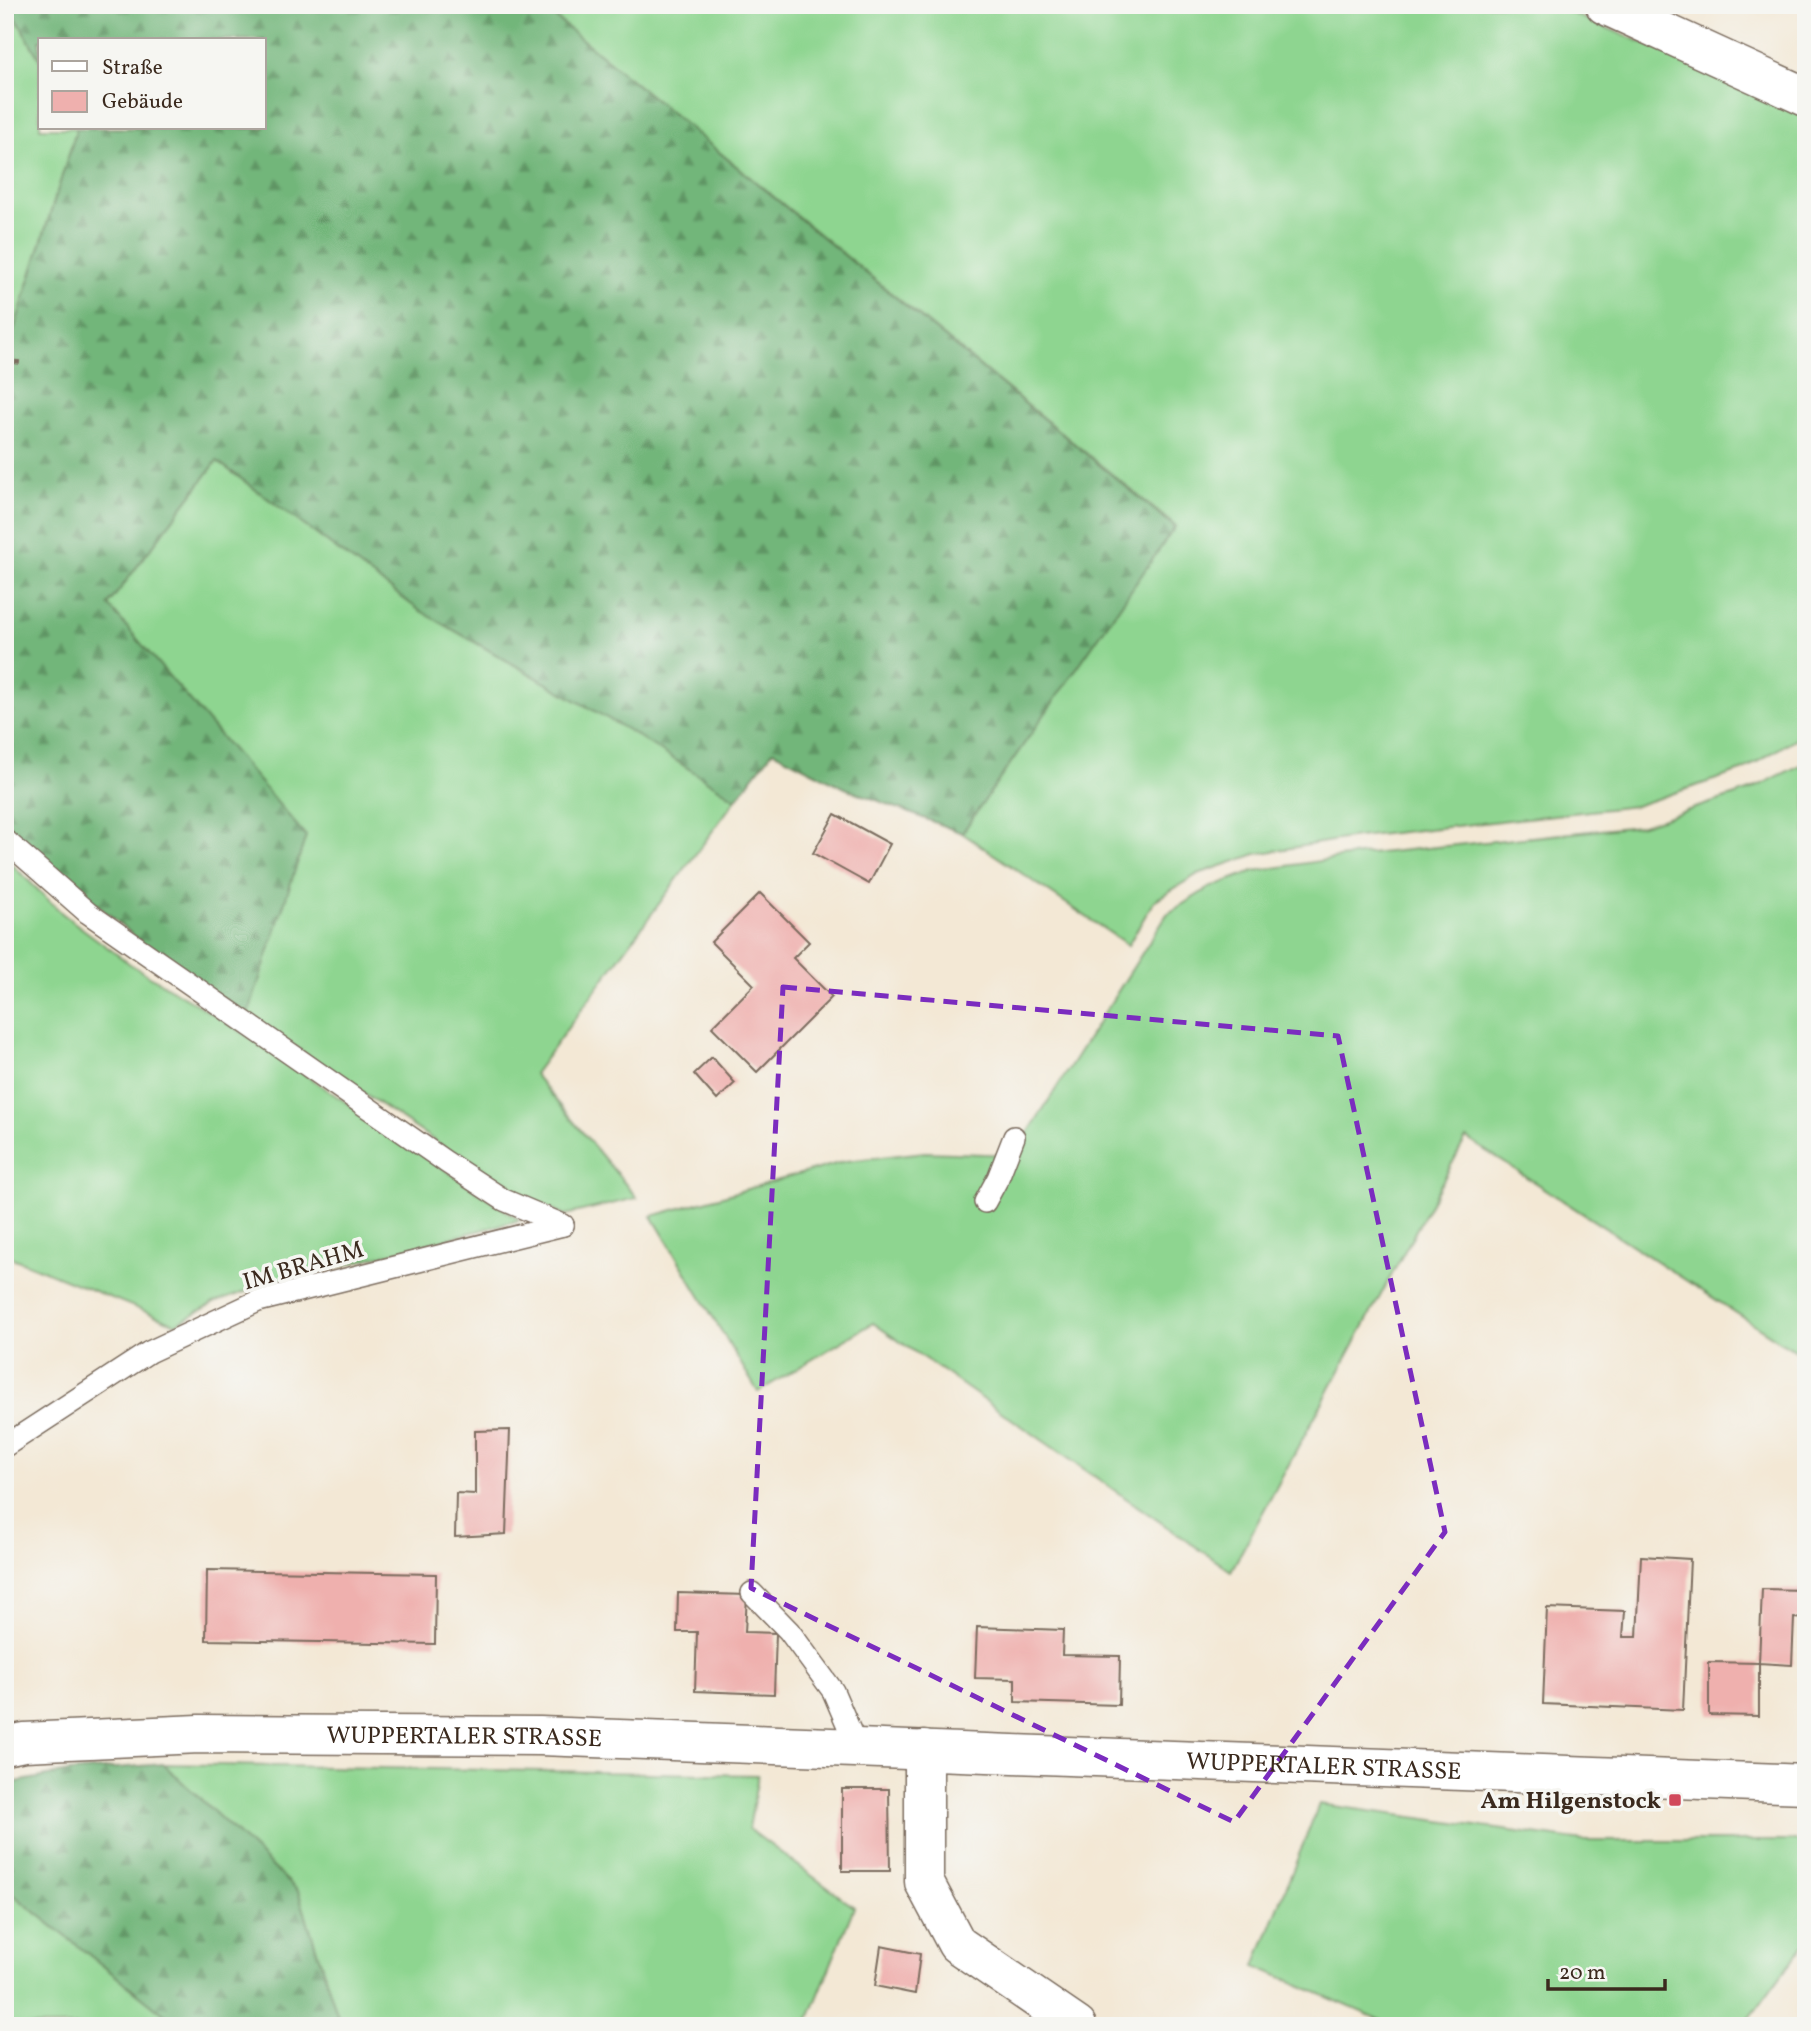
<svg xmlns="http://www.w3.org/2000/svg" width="1811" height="2031" font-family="Vollkorn,serif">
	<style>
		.grass { fill: #8ed590; stroke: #648057; stroke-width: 2 }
		.forest { fill: url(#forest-firs); stroke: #56704c; stroke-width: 2 }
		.building { fill: #efb0ae }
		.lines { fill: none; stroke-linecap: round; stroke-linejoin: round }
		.service-casing { stroke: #7b6c5e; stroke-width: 24 }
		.minor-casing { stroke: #7b6c5e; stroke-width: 41 }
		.tertiary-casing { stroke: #7b6c5e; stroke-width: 41 }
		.secondary-casing { stroke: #7b6c5e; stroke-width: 41 }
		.path { stroke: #7b6c5e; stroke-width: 4.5; stroke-dasharray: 5 5; stroke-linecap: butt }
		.service { stroke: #fff; stroke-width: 21 }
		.minor { stroke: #fff; stroke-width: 38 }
		.tertiary { stroke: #fff; stroke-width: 38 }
		.secondary { stroke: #fff; stroke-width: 38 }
		.marked { fill: none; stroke: #7b2cbf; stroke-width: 5; stroke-dasharray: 14 9; stroke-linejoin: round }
		.poi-dot { fill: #d1495b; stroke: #f6f6f2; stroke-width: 2.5 }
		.labels { text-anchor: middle; stroke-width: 7; stroke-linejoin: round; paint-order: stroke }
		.street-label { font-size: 24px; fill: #3b2a1e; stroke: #f6f6f2 }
		.poi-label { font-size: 24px; font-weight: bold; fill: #3b2a1e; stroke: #f6f6f2; text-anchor: end }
	</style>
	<defs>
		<pattern id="forest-firs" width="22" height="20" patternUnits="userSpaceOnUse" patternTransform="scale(1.75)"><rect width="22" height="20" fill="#72b67a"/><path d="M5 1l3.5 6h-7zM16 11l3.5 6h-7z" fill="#5f9463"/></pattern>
	</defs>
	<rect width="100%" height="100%" fill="#f6f6f2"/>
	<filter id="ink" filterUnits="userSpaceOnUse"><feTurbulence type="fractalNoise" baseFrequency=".0143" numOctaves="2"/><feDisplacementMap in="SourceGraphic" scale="14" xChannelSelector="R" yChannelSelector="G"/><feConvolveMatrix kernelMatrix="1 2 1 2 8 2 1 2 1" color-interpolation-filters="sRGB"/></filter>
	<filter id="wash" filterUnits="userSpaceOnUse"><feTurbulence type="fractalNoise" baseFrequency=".00686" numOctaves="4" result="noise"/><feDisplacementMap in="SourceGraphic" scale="28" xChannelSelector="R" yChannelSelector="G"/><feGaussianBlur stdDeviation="1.57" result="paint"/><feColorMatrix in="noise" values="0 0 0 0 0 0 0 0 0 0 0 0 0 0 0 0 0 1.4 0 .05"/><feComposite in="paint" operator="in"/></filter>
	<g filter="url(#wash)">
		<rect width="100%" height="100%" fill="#f3e8d5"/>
		<g class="grass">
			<polygon points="540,5 1552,5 1720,75 1806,115 1806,732 1744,770 1635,806 1349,838 1256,854 1198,874 1154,901 1128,945 962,833 1175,526"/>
			<polygon points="5,8 12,11 40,60 40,128 77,128 14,330 5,342"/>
			<polygon points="217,461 419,610 633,733 736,799 534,1074 637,1198 565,1215 509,1191 248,1015 108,605"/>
			<polygon points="1806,762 1806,1358 1466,1138 1231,1571 873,1323 758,1392 652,1216 846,1161 925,1152 1014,1155 1167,914 1209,888 1254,871 1359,855 1639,826 1748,791"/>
			<polygon points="5,858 63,914 130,964 236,1028 520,1220 259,1287 214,1303 176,1324 5,1255"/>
			<polygon points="163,1764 758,1775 749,1829 854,1907 806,2026 341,2026 298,1891"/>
			<polygon points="1319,1804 1583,1841 1806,1841 1806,1942 1744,2026 1394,2026 1255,1966"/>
			<polygon points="5,1888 179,2026 5,2026"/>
		</g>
		<g class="forest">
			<polygon points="5,5 540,5 1175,527 962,833 845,788 773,751 736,799 633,733 419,610 217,461 108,605 306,836 248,1015 149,949 5,826 5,342 14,330 77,128 264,128 264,40 40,40 40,60 12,11"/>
			<polygon points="163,1764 298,1891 341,2026 179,2026 5,1888 5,1784 69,1772"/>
		</g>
		<g id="blocks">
			<g class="building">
				<polygon points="835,814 890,844 869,884 813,853"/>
				<polygon points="760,893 809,942 793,958 832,997 757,1072 712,1027 754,985 711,942"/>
				<polygon points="712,1057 735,1083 717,1100 694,1074"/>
				<polygon points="510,1430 506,1534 455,1537 456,1493 475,1494 475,1431"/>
				<polygon points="1641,1556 1690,1559 1683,1710 1543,1704 1547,1608 1625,1611 1623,1637 1637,1637"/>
				<polygon points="207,1570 436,1574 435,1644 206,1640"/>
				<polygon points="1762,1589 1806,1590 1805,1619 1794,1618 1792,1665 1759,1663 1759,1716 1709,1715 1709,1662 1759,1663"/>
				<polygon points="678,1593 747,1595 745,1632 776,1633 774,1694 695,1691 697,1632 677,1632"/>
				<polygon points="977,1627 1063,1630 1062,1655 1120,1656 1119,1705 1015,1702 1015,1679 975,1678"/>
				<polygon points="842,1789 889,1789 890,1871 842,1871"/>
				<polygon points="881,1946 920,1954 915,1994 875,1986"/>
			</g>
		</g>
	</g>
	<g filter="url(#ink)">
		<use href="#blocks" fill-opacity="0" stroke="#7b6c5e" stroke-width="2"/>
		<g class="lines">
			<defs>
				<g id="service">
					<polyline points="5,840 88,913 446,1162 504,1200 563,1225"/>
					<polyline points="985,1202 998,1178 1014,1137"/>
					<polyline points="5,1446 149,1352 258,1301 563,1225"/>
					<polyline points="752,1593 789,1631 833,1691 857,1747"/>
				</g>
				<polyline id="minor" points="924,1750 924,1882 957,1944 1077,2026"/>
				<polyline id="tertiary" points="1605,5 1806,97"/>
				<g id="secondary">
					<path id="s1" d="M 5,1746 L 24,1742 L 199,1734 L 540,1736 L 1806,1784"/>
				</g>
			</defs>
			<use href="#service" class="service-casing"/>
			<use href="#minor" class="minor-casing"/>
			<use href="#tertiary" class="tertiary-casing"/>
			<use href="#secondary" class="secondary-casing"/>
			<polyline class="path" points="5,361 24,363"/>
			<use href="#service" class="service"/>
			<use href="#minor" class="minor"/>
			<use href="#tertiary" class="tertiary"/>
			<use href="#secondary" class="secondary"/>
		</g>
	</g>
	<path class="marked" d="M 783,987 L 1338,1036 L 1445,1532 L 1234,1822 L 751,1588 Z"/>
	<rect class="poi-dot" x="1668" y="1793" width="14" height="14" rx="3.5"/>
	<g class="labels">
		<g class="street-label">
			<text transform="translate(303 1265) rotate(-16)" y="8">IM BRAHM</text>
			<text dy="8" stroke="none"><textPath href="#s1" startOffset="460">WUPPERTALER STRASSE</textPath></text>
			<text dy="8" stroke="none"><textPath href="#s1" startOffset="1320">WUPPERTALER STRASSE</textPath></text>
		</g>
		<g class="poi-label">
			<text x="1661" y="1808">Am Hilgenstock</text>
		</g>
	</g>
	<rect width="1811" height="2031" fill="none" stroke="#f6f6f2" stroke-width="28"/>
	<rect x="38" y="38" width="228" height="91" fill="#f6f6f2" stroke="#aba49d" stroke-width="2"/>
	<rect x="52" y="61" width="35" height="10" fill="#ffffff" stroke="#aba49d" stroke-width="2"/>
	<text x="102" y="74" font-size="21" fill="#3b2a1e">Straße</text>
	<rect x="52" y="91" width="35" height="21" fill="#efb0ae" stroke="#aba49d" stroke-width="2"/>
	<text x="102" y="108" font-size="21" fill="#3b2a1e">Gebäude</text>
	<path d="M1548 1979v10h117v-10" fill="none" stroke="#3b2a1e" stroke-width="3.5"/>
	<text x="1559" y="1979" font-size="21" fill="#3b2a1e" stroke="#f6f6f2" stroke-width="5" paint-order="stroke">20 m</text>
</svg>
